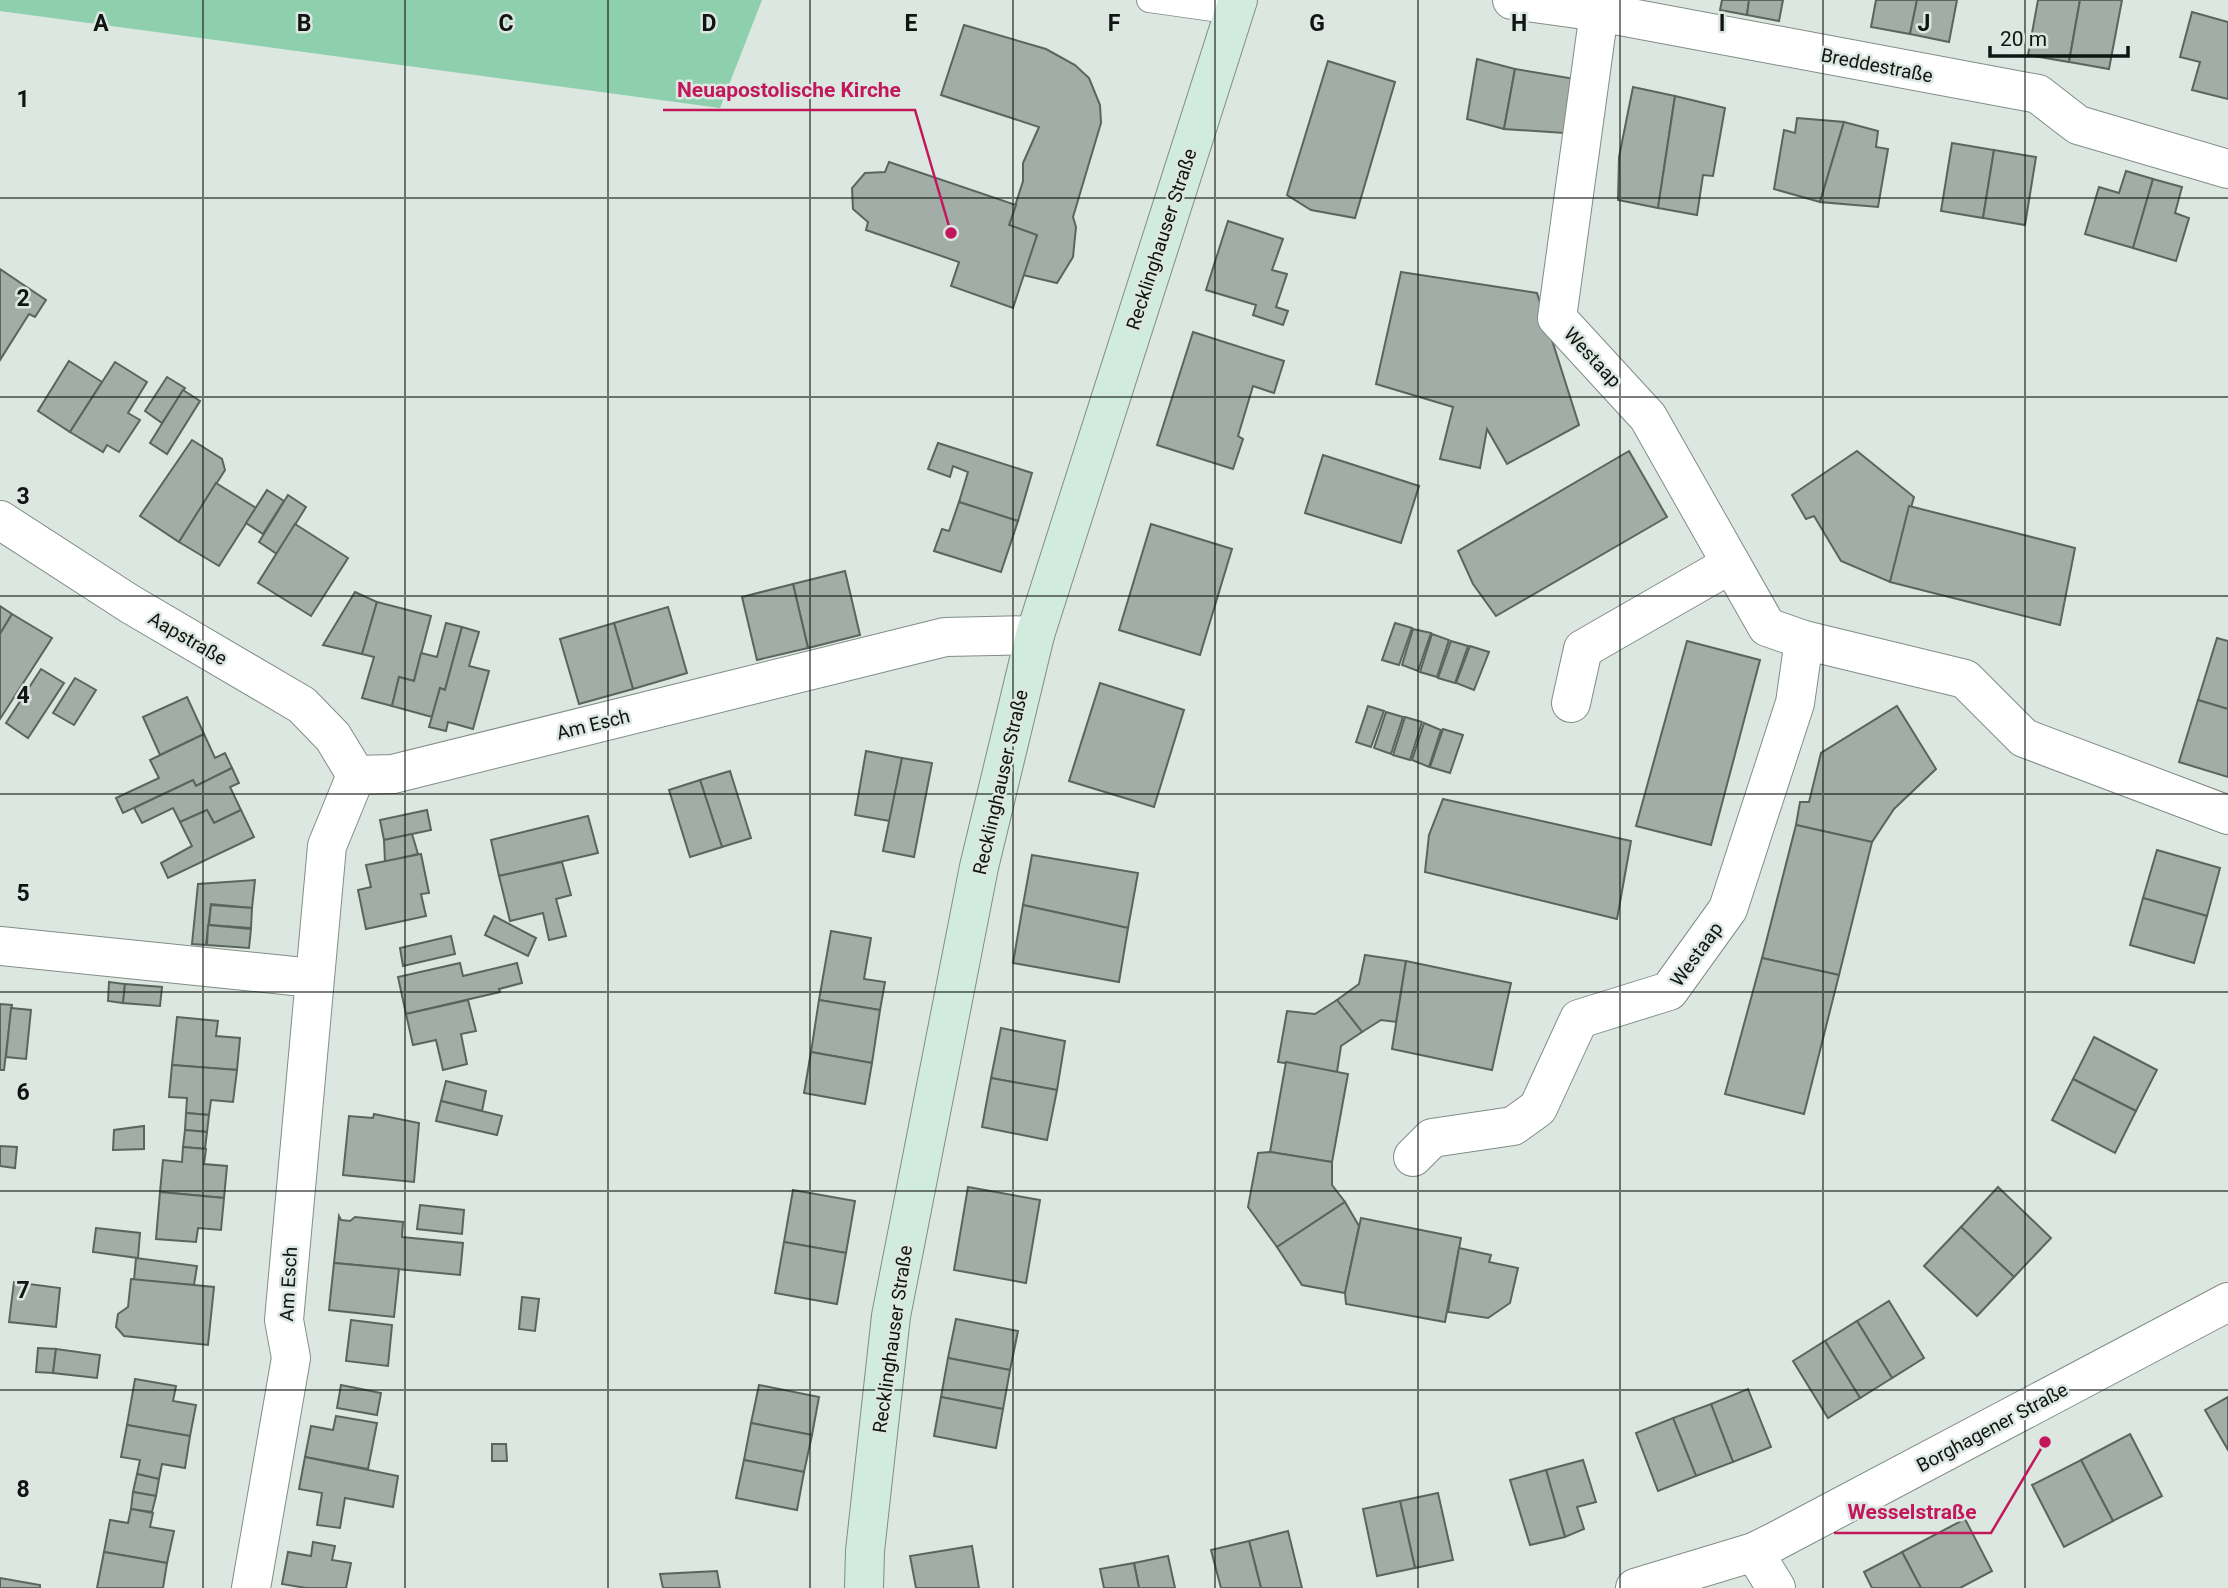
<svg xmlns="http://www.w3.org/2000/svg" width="2228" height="1588" font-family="Roboto,sans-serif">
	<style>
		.green { fill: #8ed0ad }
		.building { fill: #a1ada6; stroke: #5a655e; stroke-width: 2 }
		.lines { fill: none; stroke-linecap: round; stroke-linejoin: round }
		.lane-casing { stroke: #818d86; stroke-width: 26 }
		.street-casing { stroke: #818d86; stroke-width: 40 }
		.secondary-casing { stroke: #818d86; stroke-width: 40 }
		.lane { stroke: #fff; stroke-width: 24 }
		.street { stroke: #fff; stroke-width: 38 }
		.secondary { stroke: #d1ecdf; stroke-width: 38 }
		.grid { fill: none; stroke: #101412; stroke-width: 2; stroke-opacity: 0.55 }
		.labels { text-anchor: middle; stroke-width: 5; stroke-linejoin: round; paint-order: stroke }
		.street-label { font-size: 19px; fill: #101412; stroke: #dbe7e0 }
		.grid-label { font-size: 23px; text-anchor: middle; font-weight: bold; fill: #101412; stroke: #dbe7e0; stroke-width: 5; stroke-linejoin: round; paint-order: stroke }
		.leader { fill: none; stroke: #c2185b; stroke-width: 2.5 }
		.callout-dot { fill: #c2185b; stroke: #dbe7e0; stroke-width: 2.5 }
		.callout-label { font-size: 21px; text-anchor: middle; font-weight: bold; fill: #c2185b; stroke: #dbe7e0; stroke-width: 5; stroke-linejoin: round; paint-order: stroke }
	</style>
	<rect width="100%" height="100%" fill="#dbe7e0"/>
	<polygon class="green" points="0,0 762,0 720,108 0,11"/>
	<g class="building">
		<polygon points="1722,0 1749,0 1747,15 1720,10"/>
		<polygon points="1749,0 1783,0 1779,21 1747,15"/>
		<polygon points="1876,0 1917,0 1910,34 1871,27"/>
		<polygon points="1917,0 1957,0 1949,42 1910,34"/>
		<polygon points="2038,0 2080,0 2069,62 2028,55"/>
		<polygon points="2080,0 2122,0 2109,69 2069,62"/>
		<polygon points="2192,12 2228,22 2228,99 2192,90 2200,62 2180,57"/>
		<polygon points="964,25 1046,49 1075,65 1089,78 1100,105 1101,123 1073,217 1076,227 1073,257 1057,283 1023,275 1037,235 1009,225 1023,181 1023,163 1039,127 941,95"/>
		<polygon points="1477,59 1515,69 1504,129 1467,119"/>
		<polygon points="1328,61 1395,82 1355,218 1311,210 1287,195"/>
		<polygon points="1515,69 1575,79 1564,133 1504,129"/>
		<polygon points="1633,87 1675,96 1658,208 1618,200 1619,157"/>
		<polygon points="1675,96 1725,108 1713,176 1703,175 1697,215 1658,208"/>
		<polygon points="1797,118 1844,122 1820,202 1774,189 1784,130 1795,133"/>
		<polygon points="1844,122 1878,131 1876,147 1888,149 1878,207 1820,202"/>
		<polygon points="1952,143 1994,150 1983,218 1941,211"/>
		<polygon points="1994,150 2036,157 2025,225 1983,218"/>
		<polygon points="889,162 1016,205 1009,225 1037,235 1013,308 951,286 959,262 866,230 868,222 853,209 852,188 865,173 885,172"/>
		<polygon points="2126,171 2153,179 2133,248 2085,234 2099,187 2119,193"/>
		<polygon points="2153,179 2182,187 2175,213 2189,218 2176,261 2133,248"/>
		<polygon points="1228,221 1283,239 1272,270 1287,274 1276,307 1288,311 1283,325 1253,315 1256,305 1206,290"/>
		<polygon points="0,269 46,300 35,317 29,314 0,360"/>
		<polygon points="1401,272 1537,293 1579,425 1507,464 1487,429 1480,468 1440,459 1453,407 1376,384"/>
		<polygon points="1193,332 1284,361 1274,393 1253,386 1238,436 1243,439 1233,469 1157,445"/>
		<polygon points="69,361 102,382 70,432 38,411"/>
		<polygon points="115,362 147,382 128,413 140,420 119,452 107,445 103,452 70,432"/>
		<polygon points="167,377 185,388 162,423 145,411"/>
		<polygon points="183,390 200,401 167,454 150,443"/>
		<polygon points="192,440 222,459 225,470 179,542 140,516"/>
		<polygon points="938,443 1032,473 1018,521 959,502 968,472 953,466 950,477 928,469"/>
		<polygon points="1629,451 1667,517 1496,616 1473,584 1458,551"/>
		<polygon points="1857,451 1914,497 1890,582 1841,561 1814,516 1806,519 1792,495"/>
		<polygon points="1323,455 1419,486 1401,543 1305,513"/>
		<polygon points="216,483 256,508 219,566 179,542"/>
		<polygon points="267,490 284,501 263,534 246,523"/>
		<polygon points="288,495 306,507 277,554 259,542"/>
		<polygon points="959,502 1018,521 1001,572 934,551 942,529 949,531"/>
		<polygon points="1909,506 2075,548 2060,625 1890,582"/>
		<polygon points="295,524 348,558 311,616 258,583"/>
		<polygon points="1151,524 1232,549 1200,655 1119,630"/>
		<polygon points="845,571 860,635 808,648 793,584"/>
		<polygon points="793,584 808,648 757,660 742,597"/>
		<polygon points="355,592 377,602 362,654 323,645"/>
		<polygon points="377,602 431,616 414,681 399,677 392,706 362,698 374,657 362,654"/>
		<polygon points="0,606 12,614 0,634"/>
		<polygon points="668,607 687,673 633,689 614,623"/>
		<polygon points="12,614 52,638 0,719 0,634"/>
		<polygon points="446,623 462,627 445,690 440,688 432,717 392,706 399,677 414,681 421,653 437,657"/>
		<polygon points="614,623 633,689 579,704 560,639"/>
		<polygon points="1395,623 1412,628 1399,665 1382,660"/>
		<polygon points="462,627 479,632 469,666 489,671 473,729 448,722 446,731 429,727 440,688 445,690"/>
		<polygon points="1413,629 1431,633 1418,671 1402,665"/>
		<polygon points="1432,634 1449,640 1437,677 1420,672"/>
		<polygon points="2217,638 2228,641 2228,709 2198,700"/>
		<polygon points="1451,641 1468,646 1455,683 1438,678"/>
		<polygon points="1687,641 1760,660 1711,845 1636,826"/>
		<polygon points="1470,646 1489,652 1474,690 1456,683"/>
		<polygon points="41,669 64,683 28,738 6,723"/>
		<polygon points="75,678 96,690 74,725 53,713"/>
		<polygon points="1100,683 1184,710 1154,807 1069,781"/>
		<polygon points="187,697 204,734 160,755 143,717"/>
		<polygon points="2198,700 2228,709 2228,777 2179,762"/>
		<polygon points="1368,706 1384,711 1371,747 1356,742"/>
		<polygon points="1897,706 1936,769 1894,809 1872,842 1796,825 1800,802 1809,802 1821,753"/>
		<polygon points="1386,712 1403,717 1391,754 1374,748"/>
		<polygon points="1405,717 1422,722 1410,760 1393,755"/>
		<polygon points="1424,723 1441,730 1429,767 1412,760"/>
		<polygon points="1443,729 1463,735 1450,773 1430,767"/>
		<polygon points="204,734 215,758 225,753 232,768 196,786 193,780 123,813 116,798 159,778 150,760"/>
		<polygon points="866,751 902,758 890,821 855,815"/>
		<polygon points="902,758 932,763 914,857 883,851"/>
		<polygon points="232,768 239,783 230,787 241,810 214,823 207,810 180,822 173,808 142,823 134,808 193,780 196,786"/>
		<polygon points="730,771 751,838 722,847 700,780"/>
		<polygon points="700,780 722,847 690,857 669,790"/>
		<polygon points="1443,799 1631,841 1617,919 1425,872 1429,835"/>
		<polygon points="207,810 214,823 241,810 254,837 168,878 161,863 192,846 180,822"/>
		<polygon points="427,810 431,830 384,840 380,820"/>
		<polygon points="588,816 598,853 499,876 491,840"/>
		<polygon points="1796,825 1872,842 1839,975 1762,958"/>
		<polygon points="412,834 418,854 385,862 384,840"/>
		<polygon points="2157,850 2220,868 2207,916 2143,898"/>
		<polygon points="421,854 429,893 421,894 426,916 366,929 358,890 371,887 366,865"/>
		<polygon points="1032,855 1138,873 1128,928 1023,905"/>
		<polygon points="562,862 571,895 556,899 566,936 549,940 543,913 510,921 499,876"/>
		<polygon points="255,880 252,908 211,904 206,945 192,944 198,884"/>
		<polygon points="2143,898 2207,916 2194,963 2130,945"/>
		<polygon points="211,905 252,908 251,928 209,925"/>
		<polygon points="1023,905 1128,928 1119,982 1013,963"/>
		<polygon points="494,916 536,938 528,956 485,935"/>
		<polygon points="208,925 251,929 249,948 207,945"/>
		<polygon points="831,931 871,938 864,979 885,982 880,1010 819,1000"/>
		<polygon points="451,936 455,954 403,966 400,948"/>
		<polygon points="1365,955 1406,961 1396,1022 1381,1020 1362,1032 1337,1000 1359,984"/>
		<polygon points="1762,958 1839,975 1804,1114 1725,1094"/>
		<polygon points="1406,961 1511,983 1492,1070 1392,1049"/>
		<polygon points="460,963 463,976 517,963 522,983 499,989 500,992 406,1014 398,977"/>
		<polygon points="109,982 125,984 123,1003 108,1001"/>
		<polygon points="125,984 162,987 160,1006 123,1003"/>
		<polygon points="468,1000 476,1031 461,1034 467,1064 443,1070 436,1040 413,1045 406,1014"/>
		<polygon points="819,1000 880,1010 872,1063 811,1052"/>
		<polygon points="1337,1000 1362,1032 1341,1046 1337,1072 1278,1062 1287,1011 1315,1014"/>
		<polygon points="0,1004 12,1005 4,1070 0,1070"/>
		<polygon points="11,1008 31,1010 26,1059 6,1057"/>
		<polygon points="177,1017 218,1021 216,1036 240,1038 237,1070 172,1065"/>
		<polygon points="1001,1028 1065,1041 1057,1090 991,1078"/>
		<polygon points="2094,1037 2157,1070 2136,1111 2073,1079"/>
		<polygon points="811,1052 872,1063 865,1104 804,1093"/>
		<polygon points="1286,1062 1348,1074 1332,1162 1270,1152"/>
		<polygon points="172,1065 237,1070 233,1102 211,1100 209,1115 186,1113 187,1098 169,1097"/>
		<polygon points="991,1078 1057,1090 1047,1140 982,1127"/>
		<polygon points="2073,1079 2136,1111 2115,1153 2052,1120"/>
		<polygon points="446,1081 486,1091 482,1111 441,1101"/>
		<polygon points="441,1101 502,1116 497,1135 436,1121"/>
		<polygon points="186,1113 209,1115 207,1132 185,1130"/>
		<polygon points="374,1114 419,1123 414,1182 343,1175 349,1116 373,1118"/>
		<polygon points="144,1126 144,1149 113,1150 114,1130"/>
		<polygon points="185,1130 207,1132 205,1149 183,1147"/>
		<polygon points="0,1146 17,1147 15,1168 0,1166"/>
		<polygon points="183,1147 206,1149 204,1164 227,1166 224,1198 160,1192 163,1160 182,1162"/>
		<polygon points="1270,1152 1332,1162 1332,1185 1345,1202 1277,1247 1248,1207 1258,1153"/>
		<polygon points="968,1187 1040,1200 1026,1283 954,1270"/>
		<polygon points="1998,1187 2051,1238 2014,1277 1961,1227"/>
		<polygon points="793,1190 855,1201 846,1253 784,1242"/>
		<polygon points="160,1192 224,1198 221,1230 198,1228 196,1242 156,1239"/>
		<polygon points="1345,1202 1359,1226 1345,1293 1302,1285 1277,1247"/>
		<polygon points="420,1205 464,1210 462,1234 417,1229"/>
		<polygon points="339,1216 341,1220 350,1221 355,1217 403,1222 402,1237 463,1243 460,1275 334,1263"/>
		<polygon points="1361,1218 1461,1238 1445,1322 1346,1304 1345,1293"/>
		<polygon points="1961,1227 2014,1277 1977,1316 1924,1266"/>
		<polygon points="96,1228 140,1233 138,1258 93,1252"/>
		<polygon points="784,1242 846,1253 837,1304 775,1293"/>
		<polygon points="1459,1248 1491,1255 1489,1262 1518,1268 1510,1303 1488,1318 1448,1312"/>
		<polygon points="136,1258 197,1266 194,1285 134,1280"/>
		<polygon points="334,1263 399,1269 394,1317 329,1310"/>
		<polygon points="131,1279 214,1287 208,1345 124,1336 116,1327 118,1314 128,1307"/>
		<polygon points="14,1282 60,1288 56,1327 9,1322"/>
		<polygon points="522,1297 539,1299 535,1331 519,1329"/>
		<polygon points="1889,1301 1924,1358 1892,1378 1857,1321"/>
		<polygon points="956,1319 1018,1331 1010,1370 948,1358"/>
		<polygon points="351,1320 392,1325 388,1366 346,1361"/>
		<polygon points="1857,1321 1892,1378 1860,1398 1825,1341"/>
		<polygon points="1825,1341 1860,1398 1828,1418 1793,1361"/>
		<polygon points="38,1348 56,1349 53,1373 36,1372"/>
		<polygon points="56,1349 100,1355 97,1378 53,1373"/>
		<polygon points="948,1358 1010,1370 1003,1409 941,1397"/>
		<polygon points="135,1379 176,1386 173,1401 196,1405 190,1436 127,1425"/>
		<polygon points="341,1385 381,1393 377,1415 337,1408"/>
		<polygon points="759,1385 819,1397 812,1435 751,1423"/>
		<polygon points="1748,1389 1771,1447 1733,1462 1711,1404"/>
		<polygon points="941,1397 1003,1409 996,1448 934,1436"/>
		<polygon points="2228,1397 2228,1450 2205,1410"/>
		<polygon points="1711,1404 1733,1462 1696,1476 1673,1418"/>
		<polygon points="336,1416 377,1423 368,1469 305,1457 311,1426 333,1430"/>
		<polygon points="1673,1418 1696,1476 1658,1491 1636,1433"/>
		<polygon points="751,1423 812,1435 804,1472 744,1460"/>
		<polygon points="127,1425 190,1436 185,1468 162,1464 159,1479 137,1474 140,1460 121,1457"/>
		<polygon points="2130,1434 2162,1496 2113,1521 2081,1460"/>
		<polygon points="492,1444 506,1444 507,1461 492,1461"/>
		<polygon points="305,1457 398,1476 393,1507 345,1498 340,1528 317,1525 322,1493 299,1489"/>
		<polygon points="744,1460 804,1472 797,1510 736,1498"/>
		<polygon points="1583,1460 1596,1502 1577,1507 1584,1529 1565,1537 1546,1470"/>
		<polygon points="2081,1460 2113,1521 2064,1547 2032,1485"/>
		<polygon points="1546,1470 1565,1537 1530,1545 1510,1480"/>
		<polygon points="137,1474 159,1479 156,1496 133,1492"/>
		<polygon points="133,1492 156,1496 152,1512 131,1509"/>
		<polygon points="1438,1493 1453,1560 1415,1568 1400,1501"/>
		<polygon points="1400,1501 1415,1568 1377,1576 1363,1509"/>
		<polygon points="131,1509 153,1513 150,1527 174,1531 167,1563 104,1552 110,1520 128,1523"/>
		<polygon points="1965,1519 1992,1571 1960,1588 1921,1588 1902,1552"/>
		<polygon points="1288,1531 1302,1588 1261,1588 1249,1541"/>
		<polygon points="1249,1541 1261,1588 1221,1588 1211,1550"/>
		<polygon points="313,1542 335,1546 332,1560 351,1563 346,1588 306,1588 282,1584 288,1552 311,1556"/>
		<polygon points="972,1546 979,1588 916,1588 910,1556"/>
		<polygon points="104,1552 167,1563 163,1588 97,1588"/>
		<polygon points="1902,1552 1921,1588 1872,1588 1864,1572"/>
		<polygon points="1168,1556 1175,1588 1139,1588 1134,1563"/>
		<polygon points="1134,1563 1139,1588 1104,1588 1100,1569"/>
		<polygon points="717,1571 720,1588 663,1588 660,1574"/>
		<polygon points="0,1578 40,1585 40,1588 0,1588"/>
	</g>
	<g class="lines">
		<defs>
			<polyline id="lane" points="1149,0 1234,12"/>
			<g id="street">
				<polyline points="1512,0 1599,12 2038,94 2078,125 2228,169"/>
				<polyline points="1599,12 1557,318 1648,417 1767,627 1804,640 1965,679 2024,738 2228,815"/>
				<polyline points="0,520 130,604 302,705 333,737 356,775"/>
				<polyline points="1571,703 1583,649 1731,564"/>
				<polyline points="356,775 393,774 945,637 1035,635"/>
				<polyline points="0,946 313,978"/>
				<polyline points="1413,1157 1432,1138 1513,1126 1538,1108 1579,1019 1669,991 1728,909 1795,703 1804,640"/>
				<polyline points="1754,1552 1776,1588"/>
				<polyline points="251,1588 291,1358 284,1320 327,846 356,775"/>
				<polyline points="1635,1588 1754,1552 1776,1541 2228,1302"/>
			</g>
			<polyline id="secondary" points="864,1588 865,1551 891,1316 979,867 1035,635 1238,0"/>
		</defs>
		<use href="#lane" class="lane-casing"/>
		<use href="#street" class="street-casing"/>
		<use href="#secondary" class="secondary-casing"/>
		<use href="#lane" class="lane"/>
		<use href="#street" class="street"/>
		<use href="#secondary" class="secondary"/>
	</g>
	<path class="grid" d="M 203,0 L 203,1588M 405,0 L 405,1588M 608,0 L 608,1588M 810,0 L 810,1588M 1013,0 L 1013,1588M 1215,0 L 1215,1588M 1418,0 L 1418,1588M 1620,0 L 1620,1588M 1823,0 L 1823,1588M 2025,0 L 2025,1588M 0,198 L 2228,198M 0,397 L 2228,397M 0,596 L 2228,596M 0,794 L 2228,794M 0,992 L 2228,992M 0,1191 L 2228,1191M 0,1390 L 2228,1390"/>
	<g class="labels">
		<g class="street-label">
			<text transform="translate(1877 65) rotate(11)" y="7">Breddestraße</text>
			<text transform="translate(1161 239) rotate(-72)" y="7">Recklinghauser Straße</text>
			<text transform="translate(1593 357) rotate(47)" y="7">Westaap</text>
			<text transform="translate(188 638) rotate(30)" y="7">Aapstraße</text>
			<text transform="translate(593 724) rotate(-14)" y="7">Am Esch</text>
			<text transform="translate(1000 782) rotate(-77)" y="7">Recklinghauser Straße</text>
			<text transform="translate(1696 954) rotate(-54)" y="7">Westaap</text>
			<text transform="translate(288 1284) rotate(-87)" y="7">Am Esch</text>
			<text transform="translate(892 1339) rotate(-82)" y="7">Recklinghauser Straße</text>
			<text transform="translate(1992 1427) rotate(-28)" y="7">Borghagener Straße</text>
		</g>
	</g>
	<g class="grid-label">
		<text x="101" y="31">A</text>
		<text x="304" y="31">B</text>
		<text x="506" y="31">C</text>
		<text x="709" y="31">D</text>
		<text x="911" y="31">E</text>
		<text x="1114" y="31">F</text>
		<text x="1317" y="31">G</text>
		<text x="1519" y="31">H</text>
		<text x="1722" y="31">I</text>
		<text x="1924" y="31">J</text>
		<text x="23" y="107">1</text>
		<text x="23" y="306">2</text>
		<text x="23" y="504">3</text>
		<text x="23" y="703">4</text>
		<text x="23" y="901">5</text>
		<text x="23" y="1100">6</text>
		<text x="23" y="1298">7</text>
		<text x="23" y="1497">8</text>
	</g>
	<path class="leader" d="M951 233L915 110H663M2045 1442L1991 1533H1834"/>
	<g class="callout-dot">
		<circle cx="951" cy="233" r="7"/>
		<circle cx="2045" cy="1442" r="7"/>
	</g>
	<g class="callout-label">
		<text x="789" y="97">Neuapostolische Kirche</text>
		<text x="1912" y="1519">Wesselstraße</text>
	</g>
	<path d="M1990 46v10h138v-10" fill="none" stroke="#101412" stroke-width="3.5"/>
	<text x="2000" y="46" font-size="21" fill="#101412" stroke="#dbe7e0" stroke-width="5" paint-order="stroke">20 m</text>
</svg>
